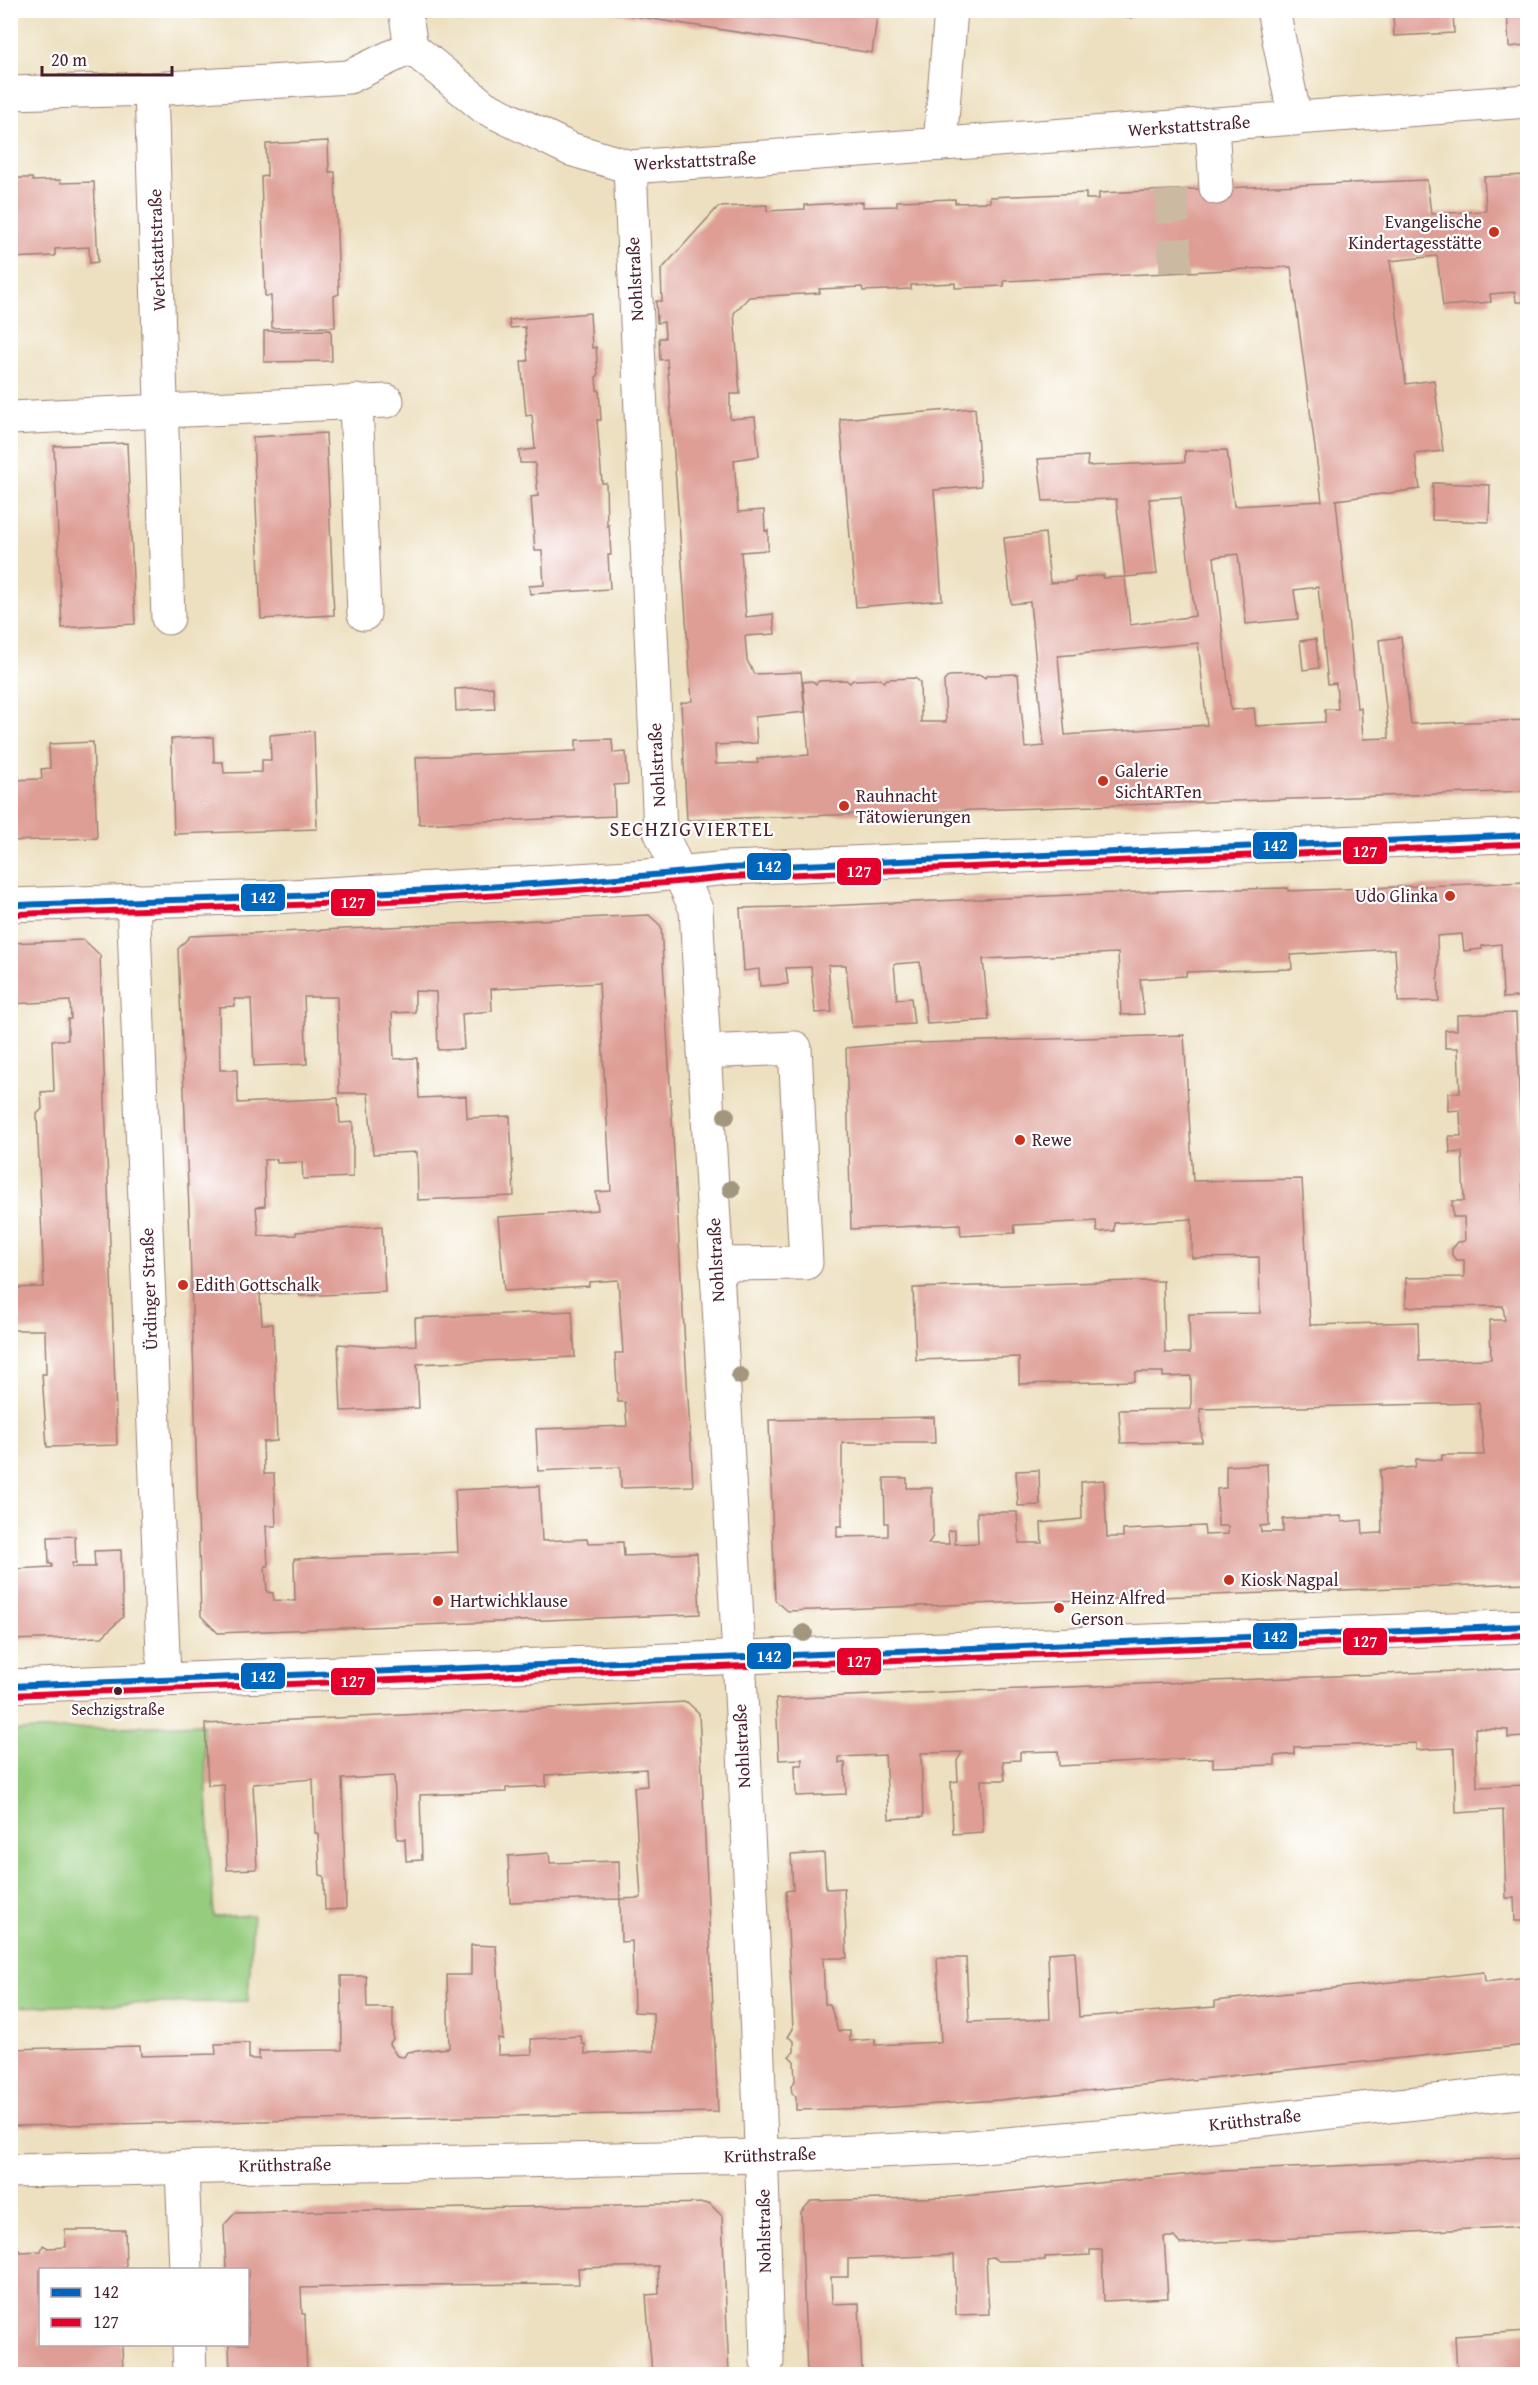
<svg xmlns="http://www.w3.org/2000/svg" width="1538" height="2385" font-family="'Gentium Book Plus',serif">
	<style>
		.green { fill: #95cc7e; stroke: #707654; stroke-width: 1.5 }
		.building { fill: #de9e95; fill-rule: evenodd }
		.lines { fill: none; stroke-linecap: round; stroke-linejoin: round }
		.minor-tunnel { stroke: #ccb9a2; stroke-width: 33; stroke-dasharray: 33 16; stroke-linecap: butt }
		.minor-casing { stroke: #9c8076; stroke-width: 35 }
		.minor { stroke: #fff; stroke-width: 33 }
		.bus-1-casing { stroke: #fff; stroke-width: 10 }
		.bus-2-casing { stroke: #fff; stroke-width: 10 }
		.bus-1 { stroke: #0065bd; stroke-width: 6 }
		.bus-2 { stroke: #e4002b; stroke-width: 6 }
		.tree { fill: #a2977e }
		.poi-dot { fill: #c8321e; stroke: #fff; stroke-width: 2 }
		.bus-dot { fill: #4a1f2b; stroke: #fff; stroke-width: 2 }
		.labels { text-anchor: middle; stroke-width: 4.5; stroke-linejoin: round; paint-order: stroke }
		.bus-label { font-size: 16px; fill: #4a1f2b; stroke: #fff }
		.street-label { font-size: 18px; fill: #4a1f2b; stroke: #fff }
		.poi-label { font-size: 18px; fill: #4a1f2b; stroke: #fff; text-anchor: start }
		.neighbourhood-label { font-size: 20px; letter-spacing: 1.5px; fill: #4a1f2b; stroke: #fff }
		.line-badge { stroke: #fff; stroke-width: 2 }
		.badge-label { font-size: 16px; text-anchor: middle; font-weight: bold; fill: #fff }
	</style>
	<rect width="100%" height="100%" fill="#fff"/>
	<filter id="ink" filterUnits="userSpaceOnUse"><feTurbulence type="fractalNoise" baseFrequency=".0167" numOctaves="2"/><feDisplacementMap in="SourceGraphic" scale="12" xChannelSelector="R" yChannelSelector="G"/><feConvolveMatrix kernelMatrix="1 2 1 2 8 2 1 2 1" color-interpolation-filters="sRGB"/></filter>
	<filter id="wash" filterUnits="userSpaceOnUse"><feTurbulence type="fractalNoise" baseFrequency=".008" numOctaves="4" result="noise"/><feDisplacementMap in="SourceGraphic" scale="24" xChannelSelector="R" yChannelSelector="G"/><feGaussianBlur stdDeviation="1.35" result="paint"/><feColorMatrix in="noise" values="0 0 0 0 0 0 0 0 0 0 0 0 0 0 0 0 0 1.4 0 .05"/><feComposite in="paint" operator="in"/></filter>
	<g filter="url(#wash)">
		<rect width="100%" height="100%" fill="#ede0c0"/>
		<polygon class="green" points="203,1724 214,1917 253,1915 248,2001 11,2007 11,1731"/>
		<g id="blocks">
			<g class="building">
				<polygon points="594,10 878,10 872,53"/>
				<polygon points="1078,10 1132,10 1131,18"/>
				<polygon points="1393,10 1453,10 1454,33 1394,36"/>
				<polygon points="1507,10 1527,10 1527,45 1509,47"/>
				<polygon points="328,141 329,172 335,172 339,294 334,296 335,327 272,328 271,296 265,296 261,177 267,176 266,144"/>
				<path d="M 1527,175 L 1527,302 L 1516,302 L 1515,292 L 1490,294 L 1491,302 L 1443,306 L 1437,256 L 1390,261 L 1406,384 L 1434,380 L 1443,451 L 1415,454 L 1420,489 L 1336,500 L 1357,708 L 1361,708 L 1363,739 L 1389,738 L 1379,640 L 1401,637 L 1411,724 L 1527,720 L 1527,791 L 687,820 L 681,703 L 692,701 L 667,359 L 660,360 L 659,338 L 665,338 L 664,322 L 657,323 L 656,301 L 662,301 L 661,270 L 718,207 L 767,205 L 767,211 L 805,209 L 805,205 L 863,202 L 863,207 L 897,206 L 897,201 L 955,199 L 955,203 L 990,202 L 990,197 L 1086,193 L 1086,199 L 1099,199 L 1099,193 L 1427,180 L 1431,214 L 1486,211 L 1484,177 ZM 1291,267 L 1322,501 L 1234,506 L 1227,450 L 1185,451 L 1185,462 L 1087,466 L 1088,456 L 1038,459 L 1043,501 L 1116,499 L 1125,577 L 1157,574 L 1149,499 L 1181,497 L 1195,616 L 1130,625 L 1125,577 L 1103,578 L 1104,575 L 1075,578 L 1075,581 L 1050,583 L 1045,533 L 1004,538 L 1011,604 L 1030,602 L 1044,746 L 1025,748 L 1018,674 L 988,675 L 985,678 L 981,675 L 949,676 L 944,681 L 946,722 L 921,722 L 920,682 L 915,678 L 887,679 L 884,682 L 880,679 L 853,680 L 850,683 L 846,680 L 819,681 L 816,684 L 812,681 L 803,682 L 809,755 L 757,759 L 758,763 L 716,764 L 715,745 L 757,743 L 755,717 L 805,712 L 801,672 L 754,674 L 747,660 L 745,636 L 775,634 L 773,614 L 746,617 L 741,552 L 768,550 L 768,530 L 765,531 L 764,510 L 738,512 L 734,460 L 759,456 L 755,417 L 730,419 L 730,394 L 740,394 L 734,313 L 749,297 L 820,293 L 819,289 L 862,287 L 863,291 L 911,289 L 911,285 L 955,283 L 955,288 L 1004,286 L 1004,281 ZM 1238,554 L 1246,624 L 1298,619 L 1294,590 L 1318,587 L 1328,684 L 1336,683 L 1338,709 L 1325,709 L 1325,722 L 1256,726 L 1254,708 L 1231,710 L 1214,557 ZM 1198,643 L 1207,725 L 1065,735 L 1058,656 Z"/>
				<polygon points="17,178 32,178 33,181 60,180 61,183 94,182 98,262 90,263 89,247 55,249 55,256 10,258 10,182 16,182"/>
				<polygon points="590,313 592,348 596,347 598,376 596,377 597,390 599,390 601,420 597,420 602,483 606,483 607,526 609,525 611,555 608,555 610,589 530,594 529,586 544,585 542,551 535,551 531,497 538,496 535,463 520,463 519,451 535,449 532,415 526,416 521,361 528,361 525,327 510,328 509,320"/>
				<polygon points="331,330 332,361 264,362 264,331"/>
				<polygon points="975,408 981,486 934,490 942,600 856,607 840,419"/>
				<polygon points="326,433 334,615 261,619 253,437"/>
				<polygon points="127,443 135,624 62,628 54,446"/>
				<polygon points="1433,483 1490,485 1489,522 1432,520"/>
				<polygon points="1316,639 1319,668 1303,670 1300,641"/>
				<polygon points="493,687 495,709 456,711 455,689"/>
				<polygon points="314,731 317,829 174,834 171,739 213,737 214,762 223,762 224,773 262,772 262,760 271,760 270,735"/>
				<polygon points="612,739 613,753 626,752 628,784 614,785 615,816 419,824 416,757 576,751 576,740"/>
				<polygon points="93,742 97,838 10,841 10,780 42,779 41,769 50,768 49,744"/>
				<polygon points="1527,882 1527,996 1503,998 1501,944 1482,946 1482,949 1464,951 1462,934 1437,936 1439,1001 1398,1002 1395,949 1291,955 1292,969 1186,972 1186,976 1140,979 1144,1014 1121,1015 1118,953 983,959 989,1020 927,1024 920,962 908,963 894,964 897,999 911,998 914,1024 852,1027 846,965 828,965 832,1012 815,1013 811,967 786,968 788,984 760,986 759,969 744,971 740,908 824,906 1184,890 1288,888 1288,891"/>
				<polygon points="649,915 661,926 693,1486 621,1488 620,1467 538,1471 536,1429 627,1426 625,1402 618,1402 615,1353 623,1353 618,1280 589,1282 589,1286 504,1291 498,1217 598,1210 596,1192 611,1191 599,983 491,989 492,1011 462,1014 464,1049 438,1050 436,992 415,991 415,1012 392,1013 394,1059 417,1058 419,1098 466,1096 467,1118 510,1116 514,1196 418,1200 417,1152 373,1154 368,1093 339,1093 337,997 304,997 307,1064 254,1066 251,999 234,999 235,1006 219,1007 220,1070 237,1070 238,1103 338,1098 340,1123 353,1122 353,1177 303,1179 302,1162 277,1163 277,1159 264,1160 265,1206 256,1207 259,1236 296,1235 296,1232 382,1226 385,1292 300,1296 299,1293 260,1294 262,1324 273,1324 277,1441 263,1442 264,1474 274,1474 276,1526 266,1526 268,1566 265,1566 267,1592 273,1593 274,1600 295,1601 294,1559 458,1552 455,1490 539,1486 542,1541 587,1539 588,1543 623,1542 624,1556 697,1553 700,1614 218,1633 201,1616 189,1210 178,949 190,936"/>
				<polygon points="84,940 100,955 117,1445 47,1447 42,1374 46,1374 45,1330 10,1330 10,1288 44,1287 37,1114 42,1109 41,1092 54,1091 52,1040 68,1040 68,1019 71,1019 70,1001 10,1004 10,943"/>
				<polygon points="1516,1013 1524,1226 1527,1226 1527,1583 788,1611 775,1600 769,1420 934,1417 935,1443 842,1443 842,1526 837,1526 837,1537 888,1536 888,1523 885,1523 884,1478 907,1478 907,1488 932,1488 933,1536 928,1544 949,1544 948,1531 955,1530 955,1544 978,1543 977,1512 1017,1512 1019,1543 1042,1543 1041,1523 1082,1519 1081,1482 1104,1480 1107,1537 1123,1537 1123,1530 1204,1526 1205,1535 1228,1534 1228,1526 1218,1526 1217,1489 1226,1488 1226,1466 1267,1464 1269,1525 1260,1526 1261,1532 1283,1532 1283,1519 1341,1516 1342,1522 1362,1520 1363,1534 1382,1533 1380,1470 1415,1467 1416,1459 1442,1460 1442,1455 1484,1455 1479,1403 1200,1409 1202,1442 1121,1443 1119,1410 1191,1409 1191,1376 1163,1377 1163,1372 1136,1372 1134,1381 1019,1384 1019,1357 916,1360 913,1288 1133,1281 1163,1281 1165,1353 1190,1353 1189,1314 1260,1313 1259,1257 1192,1258 1192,1219 1114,1223 1114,1231 1097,1232 1096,1221 1014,1225 1015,1233 961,1236 960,1224 851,1229 846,1048 889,1044 1184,1035 1193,1181 1302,1179 1310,1325 1418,1322 1419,1361 1491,1359 1490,1320 1505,1320 1503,1306 1406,1307 1406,1278 1464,1277 1464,1260 1456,1260 1452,1255 1452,1249 1458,1242 1465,1241 1464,1217 1453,1217 1452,1201 1464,1201 1462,1152 1450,1153 1449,1136 1461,1136 1460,1110 1448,1111 1448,1093 1460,1093 1458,1048 1445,1048 1445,1030 1457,1030 1457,1015"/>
				<polygon points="572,1311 575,1357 417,1364 419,1408 341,1411 338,1344 378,1347 416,1345 415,1318"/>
				<polygon points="1039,1470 1040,1505 1018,1506 1016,1471"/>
				<polygon points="75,1536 76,1563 72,1563 72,1567 95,1567 94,1551 121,1550 123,1617 102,1637 10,1640 10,1557 15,1557 15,1569 52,1567 52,1564 49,1564 48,1537"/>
				<polygon points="1527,1668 1527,1737 1508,1738 1508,1730 1475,1728 1477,1787 1527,1785 1527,1921 1515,1921 1514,1898 1506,1898 1503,1810 1456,1813 1454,1748 1416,1750 1416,1743 1294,1747 1294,1754 1275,1756 1275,1765 1213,1767 1213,1758 1059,1766 1058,1751 1020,1752 1020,1760 1003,1761 1005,1780 981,1780 983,1832 953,1834 951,1782 958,1781 957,1761 962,1752 921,1753 923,1817 889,1819 885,1755 839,1757 839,1763 845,1763 846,1794 796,1796 795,1765 802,1765 802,1759 779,1760 776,1699"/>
				<polygon points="687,1702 699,1713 718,2112 10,2126 10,2049 140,2046 141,2056 216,2054 215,2044 249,2043 249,2059 259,2059 259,2051 342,2050 341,1976 366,1976 367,2008 393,2008 393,2039 389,2044 397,2056 404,2057 407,2052 449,2048 447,1975 471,1975 471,1945 496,1946 503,2039 498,2038 498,2055 532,2054 531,2039 581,2036 582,2044 585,2044 585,2054 654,2051 653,2013 634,2012 632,1941 621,1942 620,1899 510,1902 508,1856 549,1853 550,1863 619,1861 620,1899 641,1898 634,1787 647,1786 646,1769 546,1775 546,1786 506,1788 506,1792 420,1795 422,1860 406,1861 405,1839 397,1839 394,1776 342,1779 346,1909 325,1910 324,1876 320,1875 318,1833 315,1833 313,1779 253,1784 257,1869 227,1870 224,1784 208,1785 205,1724"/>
				<polygon points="824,1853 826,1889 844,1888 847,1958 823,1958 825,2004 830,2004 838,2031 850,2031 850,2041 875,2039 875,2045 941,2042 937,1958 966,1958 969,2022 1050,2019 1048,1953 1075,1951 1079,2017 1215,2007 1215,2001 1484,1972 1485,1982 1527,1977 1527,2045 999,2100 878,2108 796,2110 796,2097 792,2093 791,2086 795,2081 794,2061 789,2056 794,2052 794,2041 788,2037 793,2029 786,1891 793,1890 791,1855"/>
				<polygon points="1527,2157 1527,2226 1180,2244 1174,2237 1164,2237 1168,2298 1104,2301 1102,2250 1090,2250 1090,2255 1045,2257 1045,2260 999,2261 993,2257 986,2258 989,2314 956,2315 954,2255 848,2259 848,2277 831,2277 832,2304 859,2303 862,2374 807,2374 801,2212 811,2201 952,2197 1223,2171"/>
				<polygon points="709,2203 722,2216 729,2374 652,2374 646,2295 659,2294 658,2266 578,2268 579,2284 410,2285 301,2288 302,2314 305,2314 307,2374 230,2374 229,2344 248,2344 248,2270 226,2270 224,2225 235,2213"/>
				<polygon points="65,2230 125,2230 126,2267 122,2267 122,2270 40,2270 40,2344 122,2344 123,2374 10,2374 10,2258 15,2253 13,2248 17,2247 20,2252 41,2251 43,2245 48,2248 66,2247"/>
				<polygon points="1527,2331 1527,2370 1457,2373 1455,2336"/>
			</g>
		</g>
	</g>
	<g filter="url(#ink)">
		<use href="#blocks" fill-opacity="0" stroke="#9c8076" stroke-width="1.5"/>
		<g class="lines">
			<polyline class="minor-tunnel" points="1171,190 1176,273"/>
			<defs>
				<g id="minor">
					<polyline points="405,10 411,47 484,107 570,149 630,167 1528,101"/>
					<polyline points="1273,10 1295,119"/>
					<polyline points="151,89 168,618"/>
					<polyline points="10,93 151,89 349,77 411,47"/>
					<polyline points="1212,125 1216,188"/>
					<polyline points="940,144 951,10"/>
					<path d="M 630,167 L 660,831 L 696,909 C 723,1393 757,1877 767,2362"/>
					<polyline points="356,401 364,614"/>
					<polyline points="10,418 387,401"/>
					<polyline points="133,900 164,1678"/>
					<polyline points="10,905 274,897 647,876 728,868 1528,835"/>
					<polyline points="704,1052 795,1048 806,1263 716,1264"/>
					<polyline points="10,1686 1528,1626"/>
					<polyline points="182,2167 186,2270"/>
					<polyline points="10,2171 762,2156 971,2147 1156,2131 1528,2091"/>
					<polyline points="189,2344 190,2374"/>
				</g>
			</defs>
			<use href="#minor" class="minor-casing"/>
			<use href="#minor" class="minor"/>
			<defs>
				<g id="bus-1">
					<path d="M 10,905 C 250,898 490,892 728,868 L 1528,835"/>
					<polyline points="10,1686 1528,1626"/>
				</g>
				<g id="bus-2">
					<path d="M 10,914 C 250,907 490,901 729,877 L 1528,844"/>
					<polyline points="10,1695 1528,1635"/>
				</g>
			</defs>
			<use href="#bus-1" class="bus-1-casing"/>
			<use href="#bus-2" class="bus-2-casing"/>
			<use href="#bus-1" class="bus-1"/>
			<use href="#bus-2" class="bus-2"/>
		</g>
		<g class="tree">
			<circle cx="726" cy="1116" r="9"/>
			<circle cx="731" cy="1189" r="9"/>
			<circle cx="740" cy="1376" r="9"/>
			<circle cx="804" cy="1633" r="9"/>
		</g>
	</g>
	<g class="poi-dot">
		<circle cx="1494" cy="232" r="6"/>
		<circle cx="1103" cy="781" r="6"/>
		<circle cx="844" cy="806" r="6"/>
		<circle cx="1450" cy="896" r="6"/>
		<circle cx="1020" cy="1140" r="6"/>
		<circle cx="183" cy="1285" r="6"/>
		<circle cx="1229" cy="1580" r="6"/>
		<circle cx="438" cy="1601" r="6"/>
		<circle cx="1059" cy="1608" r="6"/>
	</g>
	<circle class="bus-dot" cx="118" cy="1691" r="5"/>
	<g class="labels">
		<g class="bus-label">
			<text x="118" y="1715">Sechzigstraße</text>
		</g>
		<g class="street-label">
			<text transform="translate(1189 126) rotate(-4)" y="6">Werkstattstraße</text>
			<text transform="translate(695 161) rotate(-3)" y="6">Werkstattstraße</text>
			<text transform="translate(157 250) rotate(-92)" y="6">Werkstattstraße</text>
			<text transform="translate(635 279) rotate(-93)" y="6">Nohlstraße</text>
			<text transform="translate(657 765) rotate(-93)" y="6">Nohlstraße</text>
			<text transform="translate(716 1260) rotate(-93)" y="6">Nohlstraße</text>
			<text transform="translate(149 1289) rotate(-92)" y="6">Ürdinger Straße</text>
			<text transform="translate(742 1746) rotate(-93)" y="6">Nohlstraße</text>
			<text transform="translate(1255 2120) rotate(-6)" y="6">Krüthstraße</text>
			<text transform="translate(770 2155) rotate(-2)" y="6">Krüthstraße</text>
			<text transform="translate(285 2165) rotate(-1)" y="6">Krüthstraße</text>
			<text transform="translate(764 2231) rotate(-91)" y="6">Nohlstraße</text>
		</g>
		<g class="poi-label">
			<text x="1482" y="228" text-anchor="end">Evangelische<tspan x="1482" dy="21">Kindertagesstätte</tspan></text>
			<text x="1115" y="777">Galerie<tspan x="1115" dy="21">SichtARTen</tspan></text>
			<text x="856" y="802">Rauhnacht<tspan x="856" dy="21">Tätowierungen</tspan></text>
			<text x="1438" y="902" text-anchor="end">Udo Glinka</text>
			<text x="1032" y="1146">Rewe</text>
			<text x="195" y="1291">Edith Gottschalk</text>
			<text x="1241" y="1586">Kiosk Nagpal</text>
			<text x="1071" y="1604">Heinz Alfred<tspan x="1071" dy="21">Gerson</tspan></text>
			<text x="450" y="1607">Hartwichklause</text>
		</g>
		<g class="neighbourhood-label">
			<text x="692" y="836">SECHZIGVIERTEL</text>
		</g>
	</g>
	<g class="line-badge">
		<rect x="1252" y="831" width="46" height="29" rx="6" fill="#0065bd"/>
		<rect x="1342" y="836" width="46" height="29" rx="6" fill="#e4002b"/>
		<rect x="746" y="852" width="46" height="29" rx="6" fill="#0065bd"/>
		<rect x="836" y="857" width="46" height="29" rx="6" fill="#e4002b"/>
		<rect x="240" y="883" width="46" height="29" rx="6" fill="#0065bd"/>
		<rect x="330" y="888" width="46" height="29" rx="6" fill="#e4002b"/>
		<rect x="1252" y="1622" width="46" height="28" rx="6" fill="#0065bd"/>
		<rect x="1342" y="1627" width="46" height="29" rx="6" fill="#e4002b"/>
		<rect x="746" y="1642" width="46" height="28" rx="6" fill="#0065bd"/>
		<rect x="836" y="1647" width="46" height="29" rx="6" fill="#e4002b"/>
		<rect x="240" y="1662" width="46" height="28" rx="6" fill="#0065bd"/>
		<rect x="330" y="1667" width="46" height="29" rx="6" fill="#e4002b"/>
	</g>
	<g class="badge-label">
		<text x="1275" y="851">142</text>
		<text x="1365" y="857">127</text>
		<text x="769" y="872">142</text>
		<text x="859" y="877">127</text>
		<text x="263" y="903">142</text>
		<text x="353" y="908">127</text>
		<text x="1275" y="1642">142</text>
		<text x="1365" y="1647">127</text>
		<text x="769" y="1662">142</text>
		<text x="859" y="1667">127</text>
		<text x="263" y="1682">142</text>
		<text x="353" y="1687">127</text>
	</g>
	<rect width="1538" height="2385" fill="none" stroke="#fff" stroke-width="36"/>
	<rect x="39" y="2268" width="210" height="78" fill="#ffffff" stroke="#b7a5aa" stroke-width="1.5"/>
	<rect x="51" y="2288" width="30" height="9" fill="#0065bd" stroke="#b7a5aa" stroke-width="1.5"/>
	<text x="93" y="2298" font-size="18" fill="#4a1f2b">142</text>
	<rect x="51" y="2318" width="30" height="9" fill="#e4002b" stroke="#b7a5aa" stroke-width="1.5"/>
	<text x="93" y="2328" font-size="18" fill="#4a1f2b">127</text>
	<path d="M42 66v9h130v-9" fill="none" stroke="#4a1f2b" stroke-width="3"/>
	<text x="51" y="66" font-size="18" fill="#4a1f2b" stroke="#ffffff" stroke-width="4.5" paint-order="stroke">20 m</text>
</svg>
